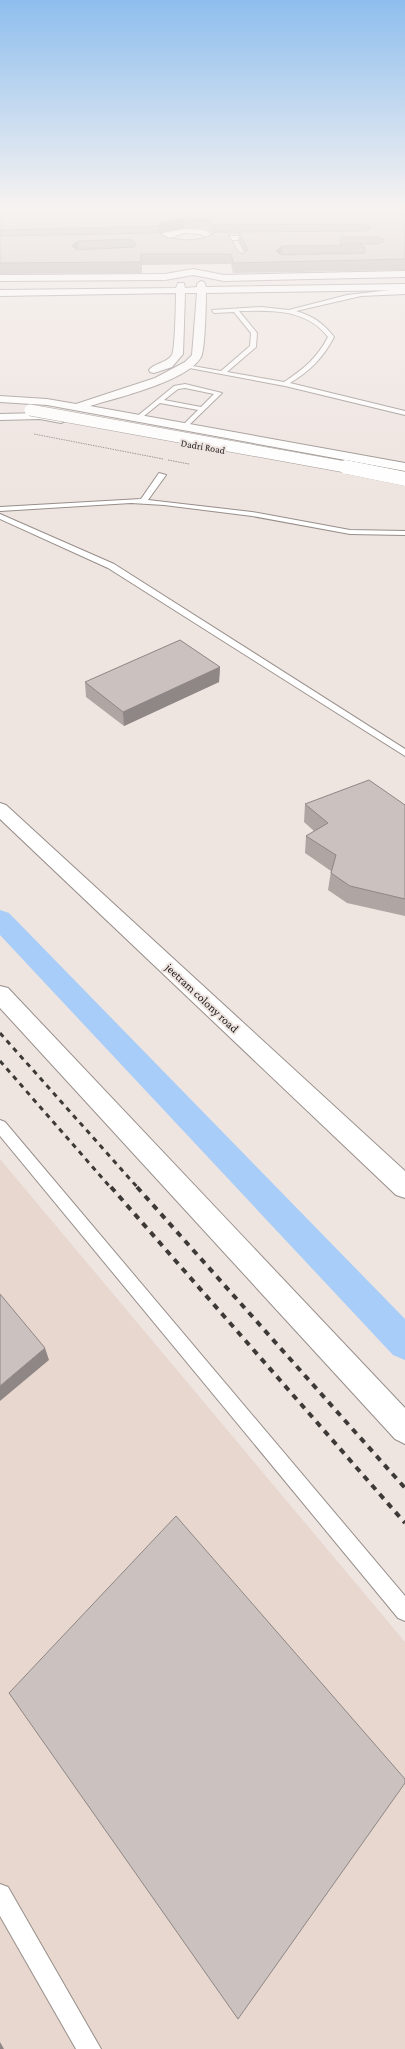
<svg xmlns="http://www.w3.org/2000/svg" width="405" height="2049" font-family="'Crimson Pro',serif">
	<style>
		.built { fill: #e8d7cf }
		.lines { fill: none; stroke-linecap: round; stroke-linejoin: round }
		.canal { fill: #a7cdf8; fill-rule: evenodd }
		.lane-casing { stroke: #978e8a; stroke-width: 2 }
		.street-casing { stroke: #978e8a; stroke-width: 2 }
		.secondary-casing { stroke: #978e8a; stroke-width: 2 }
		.path { stroke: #8f8885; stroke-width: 1; stroke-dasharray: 1.5 1; stroke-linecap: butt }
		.lane { fill: #fff; fill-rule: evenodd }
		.street { fill: #fff; fill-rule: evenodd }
		.secondary { fill: #fff; fill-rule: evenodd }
		.rail-far1 { stroke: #3d3937; stroke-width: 3; stroke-dasharray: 5 5; stroke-linecap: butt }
		.rail { stroke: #3d3937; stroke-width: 4; stroke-dasharray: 6 6; stroke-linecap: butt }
		.secondary-bridge-far1-casing { stroke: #978e8a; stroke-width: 12; stroke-linecap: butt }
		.secondary-bridge-casing { stroke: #978e8a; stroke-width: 14; stroke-linecap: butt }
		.secondary-bridge-far1 { stroke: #fff; stroke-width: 11 }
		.secondary-bridge { stroke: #fff; stroke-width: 14 }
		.wall { fill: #afa6a3; fill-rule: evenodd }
		.shaded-wall { fill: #8e8785 }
		.building { fill: #cbc1be; stroke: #8e8785; fill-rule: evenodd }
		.labels { text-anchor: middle; stroke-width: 4; stroke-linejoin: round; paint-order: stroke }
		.far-street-label { font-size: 10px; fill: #1f1c1a; stroke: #eee4e0 }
		.street-label { font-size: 12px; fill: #1f1c1a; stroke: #eee4e0 }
	</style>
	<rect width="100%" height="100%" fill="#eee4e0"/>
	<polygon class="built" points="0,1159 405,1642 405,2049 0,2049"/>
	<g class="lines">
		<polygon class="canal" points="0,910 9,913 405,1319 405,1360 393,1355 0,935"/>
		<defs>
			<g id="lane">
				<path d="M 390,290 L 405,290 L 405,294 L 361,296 L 296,311 C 313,316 323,323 334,337 C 323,358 310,371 290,383 L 405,411 L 405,415 L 285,386 L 184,367 L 187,365 L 221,371 L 250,346 L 251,333 L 234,312 L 214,313 L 212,310 L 261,307 L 289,310 L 347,295 ZM 239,311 C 272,310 307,309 328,337 C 317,358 304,369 284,382 L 227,372 L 256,347 L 257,333 Z"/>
				<path d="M 185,384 L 222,393 L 186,428 L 181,427 L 198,410 L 160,403 L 139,420 L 135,420 L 135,418 L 174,386 ZM 185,388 L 214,394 L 201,407 L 164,400 L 178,389 Z"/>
				<polygon points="159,473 166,475 148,500 252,512 350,530 405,531 405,535 350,534 252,516 164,505 131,503 0,511 0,507 141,499"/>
				<polygon points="0,514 114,564 405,749 405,756 108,568 0,519"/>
				<polygon points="0,1120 5,1122 405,1596 405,1621 398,1618 0,1136"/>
				<polygon points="0,1884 8,1887 101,2049 76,2049 0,1916"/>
			</g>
			<g id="street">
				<path d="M 184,229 L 204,230 L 214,236 L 268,236 L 272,238 L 268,240 L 215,240 L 205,247 L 187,249 L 169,247 L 158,239 L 163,233 ZM 184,233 L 200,234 L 208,238 C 197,246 177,247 167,239 Z"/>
				<polygon points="193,269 224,275 405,271 405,277 224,281 193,275 165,280 0,281 0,275 165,274"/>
			</g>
			<g id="secondary">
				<path d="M 201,281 L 204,282 L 206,287 L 405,284 L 405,290 L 206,293 C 206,303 205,351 201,357 C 188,381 116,398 90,406 L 405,463 L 405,471 L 47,405 L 0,402 L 0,396 L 47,399 L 76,404 L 155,378 L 185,362 L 192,355 L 197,293 L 185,293 L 183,354 L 172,367 L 154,373 L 150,372 L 149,370 C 154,363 165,364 172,355 C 175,350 176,303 176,293 L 0,296 L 0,290 L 176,288 L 178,283 L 184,283 L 185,288 L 197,287 L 197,284 Z"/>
				<polygon points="40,413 65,418 67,420 61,423 40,419 0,420 0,414"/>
				<polygon points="0,803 6,805 405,1171 405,1198 396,1195 0,819"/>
				<polygon points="0,986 8,988 405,1408 405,1444 395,1439 0,1008"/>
			</g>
		</defs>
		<use href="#lane" class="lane-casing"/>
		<use href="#street" class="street-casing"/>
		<use href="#secondary" class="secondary-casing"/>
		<g class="path">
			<polyline points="34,434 163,459"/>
			<polyline points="168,460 189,464"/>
		</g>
		<use href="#lane" class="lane"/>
		<use href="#street" class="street"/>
		<use href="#secondary" class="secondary"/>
		<g class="rail-far1">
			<polyline points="0,1033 138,1188"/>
			<polyline points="0,1061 111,1188"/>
		</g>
		<g class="rail">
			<polyline points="111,1187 405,1523"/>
			<polyline points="137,1187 405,1488"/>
		</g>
		<defs>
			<polyline id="secondary-bridge-far1" points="30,410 351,468"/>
			<polyline id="secondary-bridge" points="346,467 405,479"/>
		</defs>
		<use href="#secondary-bridge-far1" class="secondary-bridge-far1-casing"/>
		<use href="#secondary-bridge" class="secondary-bridge-casing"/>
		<use href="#secondary-bridge-far1" class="secondary-bridge-far1"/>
		<use href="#secondary-bridge" class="secondary-bridge"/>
	</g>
	<g class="wall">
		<path d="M 0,207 L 405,207 L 405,270 L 233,273 L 231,264 L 142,265 L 142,273 L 0,274 ZM 184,228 L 204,228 L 213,233 L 205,238 L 187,240 L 169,238 L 161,234 L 163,232 ZM 229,234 L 239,234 L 238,241 L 244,253 L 242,254 L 237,250 Z"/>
		<polygon points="220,667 219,682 124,726 86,697 85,682"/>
		<polygon points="305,804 405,805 405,916 347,903 328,890 331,871 305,853 306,836 314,831 304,822"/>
	</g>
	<g class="shaded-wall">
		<polygon points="184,218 184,228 163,232 159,236 159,226 162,222"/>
		<polygon points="77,241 78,252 72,246"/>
		<polygon points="282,246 281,256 276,251"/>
		<polygon points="220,667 219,682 124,726 123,712"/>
		<polygon points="45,1348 49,1360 0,1401 0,1386"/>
		<polygon points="0,2042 4,2049 0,2049"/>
	</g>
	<g class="building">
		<path d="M 0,207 L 400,207 L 400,208 L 402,214 L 405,215 L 405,259 L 233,263 L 231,254 L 141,254 L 141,262 L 0,263 L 0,236 L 159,233 L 169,238 L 187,240 L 205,238 L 216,232 L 227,232 L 237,250 L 242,254 L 248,250 L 239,232 L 366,231 L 371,227 L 366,224 L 214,225 L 204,219 L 184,218 L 162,222 L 159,226 L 0,230 ZM 341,237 L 379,237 L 385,240 L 379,244 L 340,244 ZM 130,239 L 136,244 L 134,247 L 77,250 L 72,246 L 77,241 ZM 361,245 L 365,247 L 365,253 L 282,255 L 276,251 L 282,246 Z"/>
		<polygon points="180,640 220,667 123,712 85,682"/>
		<polygon points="369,780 405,805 405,899 350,886 331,873 336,855 306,836 328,823 305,804"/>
		<polygon points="0,1294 45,1348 0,1386"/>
		<polygon points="176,1516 405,1779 405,1783 238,2019 9,1693"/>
	</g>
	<linearGradient id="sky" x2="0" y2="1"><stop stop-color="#8ebeee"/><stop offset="0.42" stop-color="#f7f3f1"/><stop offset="1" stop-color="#f7f3f1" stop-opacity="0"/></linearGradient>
	<rect width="405" height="494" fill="url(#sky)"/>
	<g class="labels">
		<g class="far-street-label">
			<text transform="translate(203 446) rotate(10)" y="4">Dadri Road</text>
		</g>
		<g class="street-label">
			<text transform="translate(202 998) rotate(43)" y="4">jeetram colony road</text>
		</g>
	</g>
</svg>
